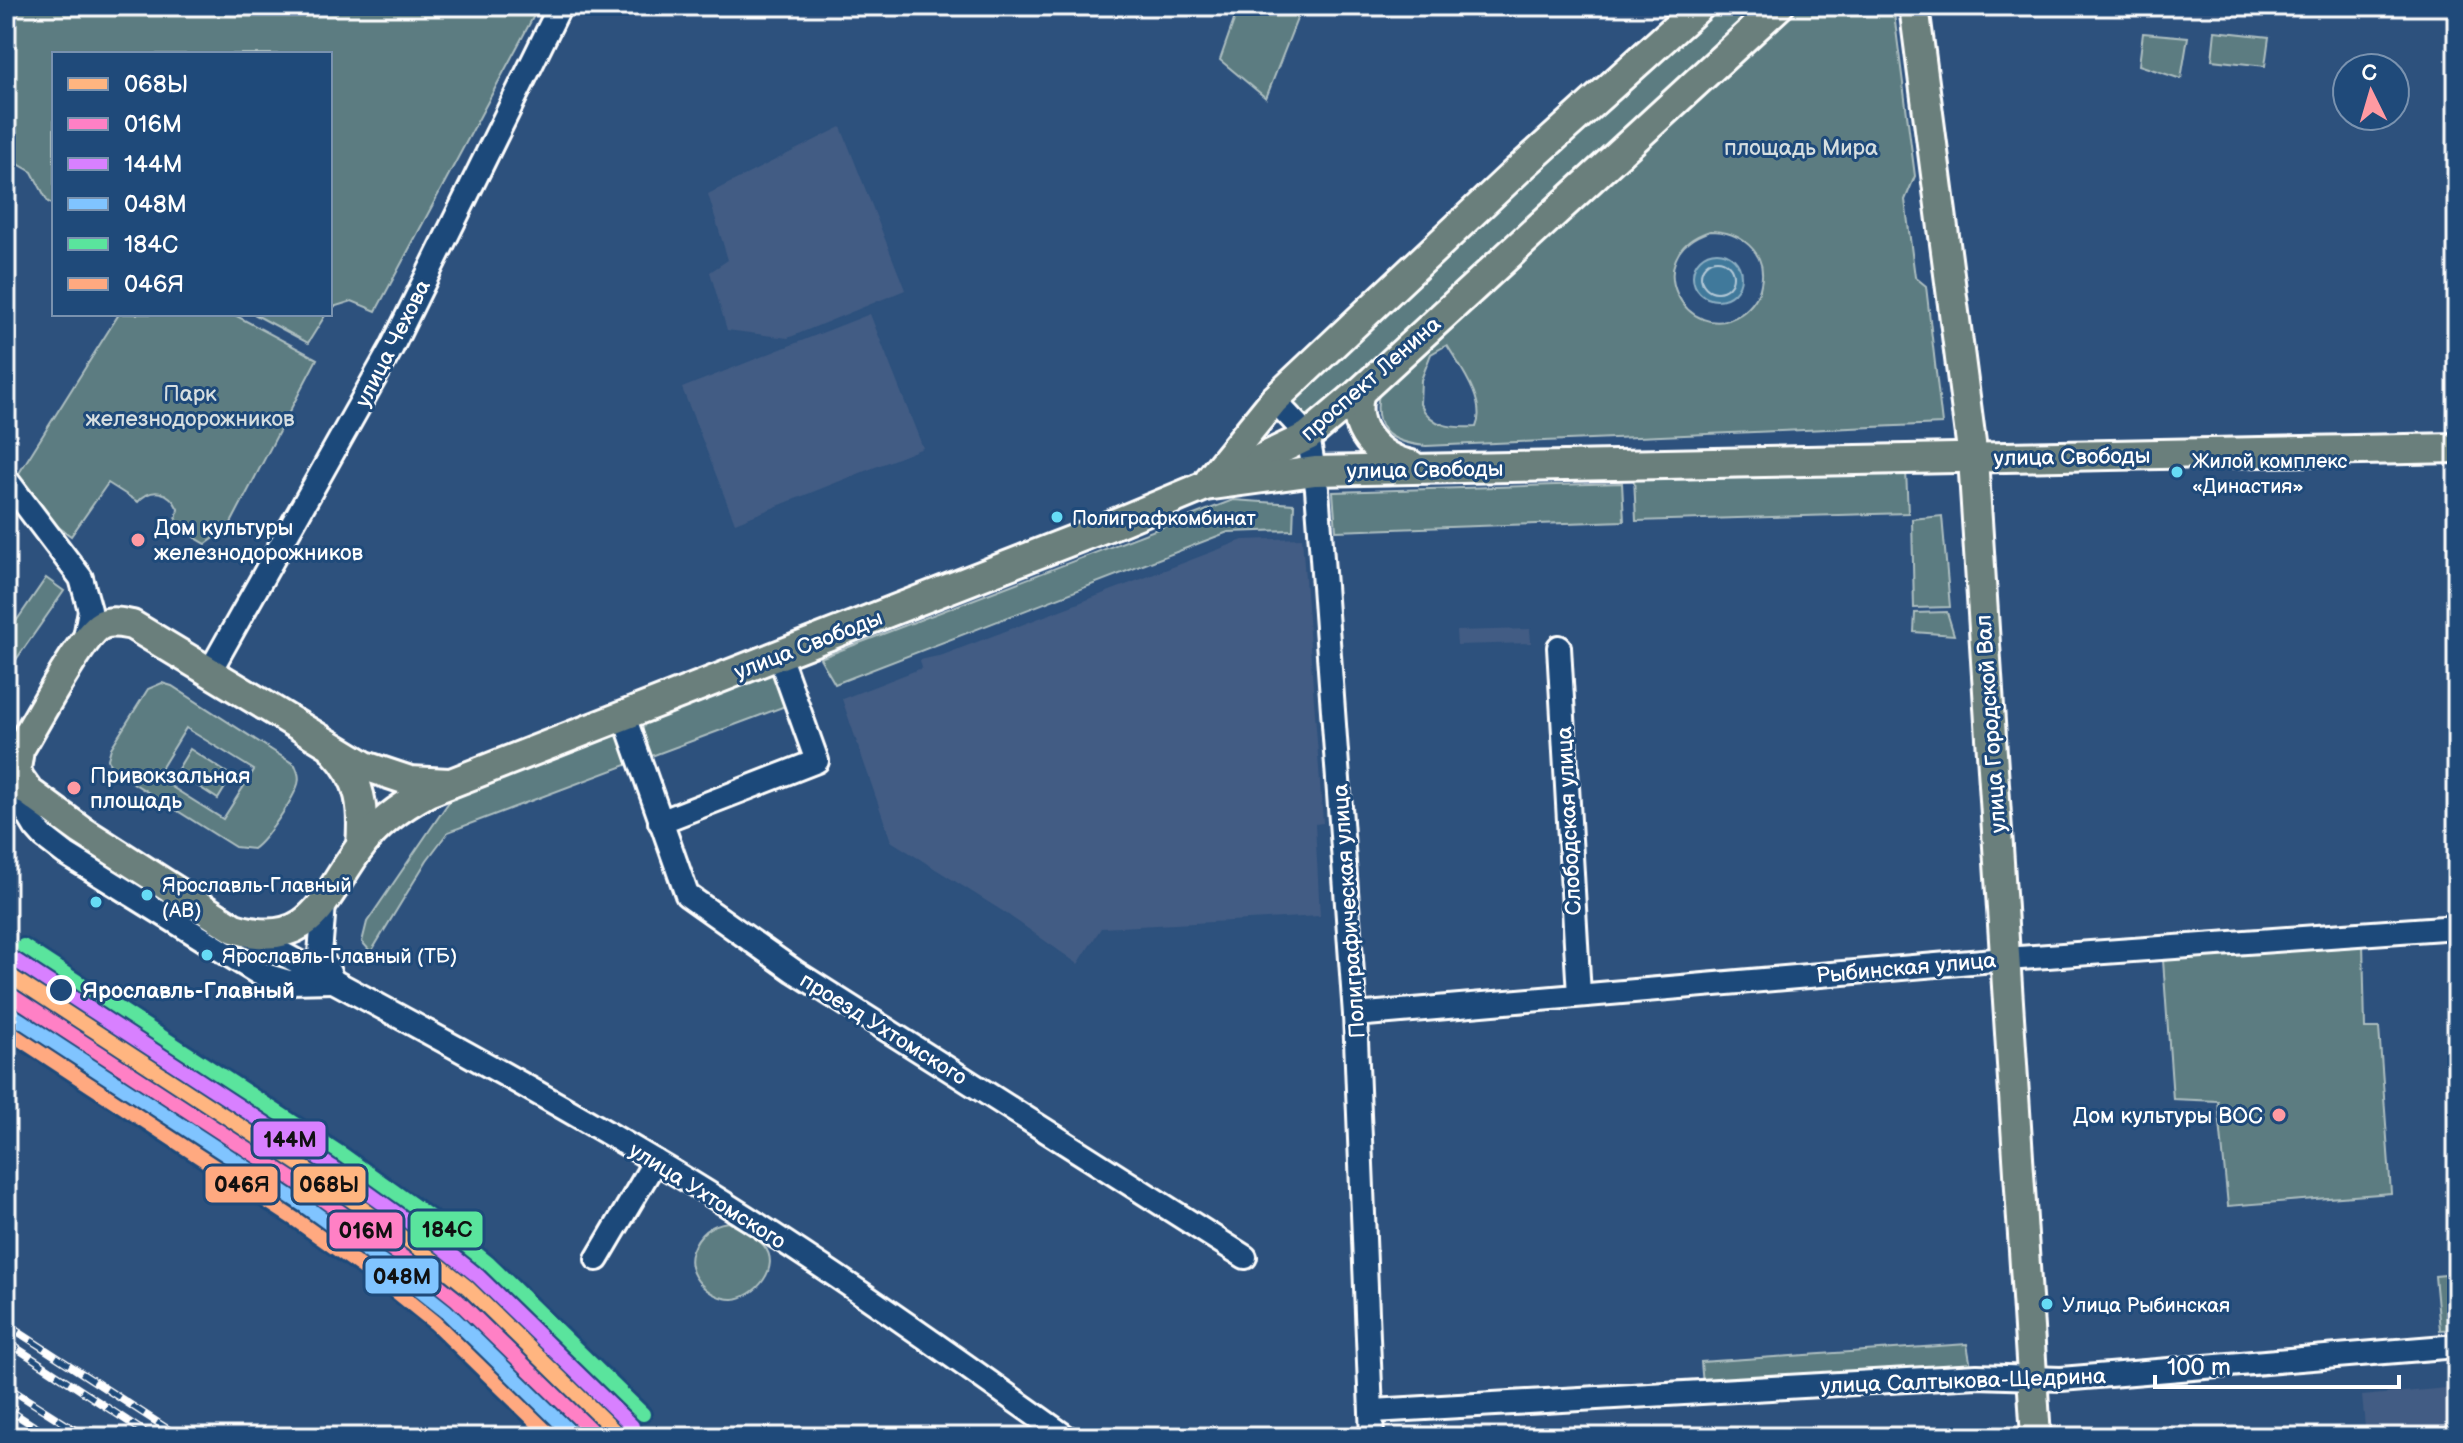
<svg xmlns="http://www.w3.org/2000/svg" width="2463" height="1443" font-family="'Balsamiq Sans',sans-serif">
	<style>
		.built { fill: #425c84 }
		.green { fill: #5b7c81; stroke: #adbec0; stroke-width: 2; fill-rule: evenodd }
		.water { fill: #41799b; stroke: #8dafc3; stroke-width: 2 }
		.lines { fill: none; stroke-linecap: round; stroke-linejoin: round }
		.shore { stroke: #b3c9d7; stroke-width: 2 }
		.minor-casing { stroke: #fff; stroke-width: 28 }
		.major-casing { stroke: #fff; stroke-width: 34 }
		.minor { stroke: #1f4a7a; stroke-width: 22 }
		.major { stroke: #6b7f7c; stroke-width: 28 }
		.rail-casing { stroke: #fff; stroke-width: 8 }
		.rail { stroke: #1f4a7a; stroke-width: 5; stroke-dasharray: 15; stroke-linecap: butt }
		.rail-1-casing { stroke: #1f4a7a; stroke-width: 20 }
		.rail-2-casing { stroke: #1f4a7a; stroke-width: 20 }
		.rail-3-casing { stroke: #1f4a7a; stroke-width: 20 }
		.rail-4-casing { stroke: #1f4a7a; stroke-width: 20 }
		.rail-5-casing { stroke: #1f4a7a; stroke-width: 20 }
		.rail-6-casing { stroke: #1f4a7a; stroke-width: 20 }
		.rail-1 { stroke: #ffb580; stroke-width: 14 }
		.rail-2 { stroke: #ff80c5; stroke-width: 14 }
		.rail-3 { stroke: #d880ff; stroke-width: 14 }
		.rail-4 { stroke: #80c4ff; stroke-width: 14 }
		.rail-5 { stroke: #5ae49d; stroke-width: 14 }
		.rail-6 { stroke: #ffa980; stroke-width: 14 }
		.bus-dot { fill: #66dbf5; stroke: #1f4a7a; stroke-width: 3 }
		.poi-dot { fill: #ff9aa2; stroke: #1f4a7a; stroke-width: 3 }
		.stop-dot { fill: #1f4a7a; stroke: #fff; stroke-width: 4 }
		.labels { text-anchor: middle; stroke-width: 6; stroke-linejoin: round; paint-order: stroke }
		.bus-label { font-size: 20px; fill: #fff; stroke: #1f4a7a; text-anchor: start }
		.park-label { font-size: 22px; fill: #d6dee0; stroke: #1f4a7a }
		.street-label { font-size: 22px; fill: #fff; stroke: #1f4a7a }
		.poi-label { font-size: 22px; fill: #fff; stroke: #1f4a7a; text-anchor: start }
		.stop-label { font-size: 22px; font-weight: bold; fill: #fff; stroke: #1f4a7a; text-anchor: start }
		.line-badge { stroke: #1f4a7a; stroke-width: 3 }
		.pale-badge-label { font-size: 22px; text-anchor: middle; font-weight: bold; fill: #111 }
	</style>
	<rect width="100%" height="100%" fill="#2d517d"/>
	<filter id="ink" filterUnits="userSpaceOnUse"><feTurbulence type="fractalNoise" baseFrequency=".0125" numOctaves="2"/><feDisplacementMap in="SourceGraphic" scale="16" xChannelSelector="R" yChannelSelector="G"/><feConvolveMatrix kernelMatrix="1 2 1 2 8 2 1 2 1" color-interpolation-filters="sRGB"/></filter>
	<g filter="url(#ink)">
		<g class="built">
			<polygon points="841,127 905,290 788,338 727,330 710,272 728,260 708,194"/>
			<polygon points="870,314 923,448 735,523 682,388"/>
			<polygon points="1302,538 1323,823 1315,824 1320,916 1101,928 1078,964 1004,912 891,841 842,699 922,668 920,660 943,655 1243,540"/>
			<polygon points="1530,629 1531,643 1457,645 1456,631"/>
			<polygon points="2457,1387 2457,1437 2366,1437 2362,1396"/>
		</g>
		<g class="green">
			<polygon points="6,6 539,6 376,311 352,301 330,308 330,54 54,54 54,205 48,202 32,172 6,157"/>
			<polygon points="1239,6 1302,6 1266,98 1220,60"/>
			<polygon points="1715,6 1764,6 1311,420 1302,419 1292,407 1293,400 1302,386"/>
			<path d="M 1794,6 L 1893,6 L 1915,176 L 1905,200 L 1915,277 L 1926,286 L 1942,424 L 1426,446 C 1386,442 1371,428 1380,388 ZM 1710,231 C 1739,231 1768,251 1761,284 C 1759,296 1752,306 1741,314 C 1688,349 1635,255 1710,231 ZM 1447,345 C 1460,367 1487,402 1476,427 C 1453,428 1432,428 1420,404 L 1421,380 L 1431,354 Z"/>
			<polygon points="2215,31 2269,37 2265,66 2212,60"/>
			<polygon points="2143,33 2188,37 2181,79 2139,65"/>
			<path d="M 119,314 L 233,314 L 317,359 L 229,527 L 206,544 L 175,526 L 178,509 C 170,491 152,486 138,502 L 108,483 L 71,536 L 39,513 L 16,478 Z"/>
			<polygon points="254,314 326,314 308,343"/>
			<polygon points="1906,471 1908,513 1636,521 1634,476"/>
			<polygon points="1622,483 1624,521 1336,531 1333,492"/>
			<polygon points="1233,500 1294,504 1293,530 1228,532 835,684 820,658"/>
			<polygon points="1942,516 1950,607 1914,608 1912,519"/>
			<polygon points="46,578 64,591 6,674 6,636"/>
			<polygon points="1947,612 1954,635 1914,632 1915,613"/>
			<polygon points="776,670 788,705 649,757 641,736 646,717"/>
			<path d="M 162,683 L 172,686 L 295,765 C 298,772 300,777 298,784 C 293,800 266,840 253,849 L 235,847 L 111,769 L 108,759 L 111,748 L 148,689 ZM 186,728 L 254,770 L 223,819 L 156,777 Z"/>
			<polygon points="617,734 629,764 448,832 427,860 371,952 362,942 367,922 457,790"/>
			<polygon points="190,749 232,776 218,799 176,772"/>
			<polygon points="2363,942 2365,1028 2379,1028 2391,1193 2228,1206 2218,1101 2173,1099 2163,960"/>
			<path d="M 728,1222 C 739,1229 756,1236 764,1246 C 782,1267 755,1298 733,1299 C 710,1300 683,1274 692,1251 C 699,1233 709,1225 728,1222 Z"/>
			<polygon points="2457,1274 2457,1329 2440,1330 2435,1276"/>
			<polygon points="1967,1344 1971,1367 1703,1385 1701,1362"/>
		</g>
		<circle class="water" cx="1717" cy="276" r="24"/>
		<g class="lines">
			<circle class="shore" cx="1717" cy="276" r="16"/>
			<defs>
				<g id="minor">
					<polyline points="1274,400 1308,436 1317,489 1355,1015 1372,1437"/>
					<polyline points="6,479 81,578 90,610 84,643"/>
					<polyline points="1559,647 1579,995"/>
					<polyline points="210,671 392,347 560,6"/>
					<polyline points="624,716 687,895 794,971 1245,1257"/>
					<polyline points="15,777 21,803 36,828 44,837 66,854 258,973 289,982 332,981"/>
					<polyline points="660,822 817,761 779,655"/>
					<polyline points="324,904 320,954 333,981"/>
					<path d="M 246,934 C 395,1014 545,1094 690,1182 C 819,1261 943,1349 1066,1437"/>
					<polyline points="1355,1015 2006,959 2457,927"/>
					<polyline points="597,1259 655,1161"/>
					<polyline points="1373,1411 1977,1376 2061,1379 2457,1346"/>
				</g>
				<g id="major">
					<polyline points="1914,6 1973,458 2036,1437"/>
					<path d="M 1360,392 C 1349,428 1377,458 1411,465"/>
					<polyline points="1227,475 1308,436 1360,392 1779,6"/>
					<polyline points="1210,479 1274,400 1517,171 1700,6"/>
					<path d="M 335,752 C 362,780 364,809 361,846"/>
					<path d="M 449,783 L 410,781 L 365,766 L 132,625 C 121,623 111,620 101,625 C 82,635 33,727 19,750 L 16,769 L 19,778 L 29,792 L 81,830 L 234,928 C 313,952 324,895 361,846 C 377,824 404,805 428,792 L 1114,524 L 1205,486 L 1315,471 L 2457,448"/>
				</g>
			</defs>
			<use href="#minor" class="minor-casing"/>
			<use href="#major" class="major-casing"/>
			<use href="#minor" class="minor"/>
			<use href="#major" class="major"/>
			<defs>
				<g id="rail">
					<polyline points="6,1324 180,1437"/>
					<polyline points="6,1341 152,1437"/>
					<polyline points="6,1386 86,1437"/>
					<polyline points="6,1408 51,1437"/>
				</g>
			</defs>
			<use href="#rail" class="rail-casing"/>
			<use href="#rail" class="rail"/>
			<defs>
				<polyline id="rail-1" points="6,973 323,1180 422,1251 467,1287 621,1437"/>
				<polyline id="rail-2" points="6,992 314,1193 412,1264 456,1299 598,1437"/>
				<polyline id="rail-3" points="15,960 332,1167 431,1238 478,1276 632,1426"/>
				<polyline id="rail-4" points="6,1011 305,1206 403,1277 446,1311 575,1437"/>
				<polyline id="rail-5" points="23,946 340,1153 441,1225 489,1264 643,1414"/>
				<polyline id="rail-6" points="6,1030 296,1220 393,1289 435,1323 552,1437"/>
			</defs>
			<use href="#rail-1" class="rail-1-casing"/>
			<use href="#rail-2" class="rail-2-casing"/>
			<use href="#rail-3" class="rail-3-casing"/>
			<use href="#rail-4" class="rail-4-casing"/>
			<use href="#rail-5" class="rail-5-casing"/>
			<use href="#rail-6" class="rail-6-casing"/>
			<use href="#rail-1" class="rail-1"/>
			<use href="#rail-2" class="rail-2"/>
			<use href="#rail-3" class="rail-3"/>
			<use href="#rail-4" class="rail-4"/>
			<use href="#rail-5" class="rail-5"/>
			<use href="#rail-6" class="rail-6"/>
		</g>
	</g>
	<g class="bus-dot">
		<circle cx="2177" cy="472" r="7"/>
		<circle cx="1057" cy="517" r="7"/>
		<circle cx="147" cy="895" r="7"/>
		<circle cx="96" cy="902" r="7"/>
		<circle cx="207" cy="955" r="7"/>
		<circle cx="2047" cy="1304" r="7"/>
	</g>
	<g class="poi-dot">
		<circle cx="138" cy="540" r="8"/>
		<circle cx="74" cy="788" r="8"/>
		<circle cx="2279" cy="1115" r="8"/>
	</g>
	<circle class="stop-dot" cx="61" cy="990" r="13"/>
	<g class="labels">
		<g class="bus-label">
			<text x="2192" y="468">Жилой комплекс<tspan x="2192" dy="25">«Династия»</tspan></text>
			<text x="1072" y="525">Полиграфкомбинат</text>
			<text x="162" y="892">Ярославль-Главный<tspan x="162" dy="25">(АВ)</tspan></text>
			<text x="222" y="963">Ярославль-Главный (ТБ)</text>
			<text x="2062" y="1312">Улица Рыбинская</text>
		</g>
		<g class="park-label">
			<text x="1801" y="155">площадь Мира</text>
			<text x="190" y="401">Парк<tspan x="190" dy="25">железнодорожников</tspan></text>
		</g>
		<g class="street-label">
			<text transform="translate(392 343) rotate(-63)" y="8">улица Чехова</text>
			<text transform="translate(1370 378) rotate(-41)" y="8">проспект Ленина</text>
			<text transform="translate(2072 456) rotate(-1)" y="8">улица Свободы</text>
			<text transform="translate(1425 469) rotate(-1)" y="8">улица Свободы</text>
			<text transform="translate(808 644) rotate(-21)" y="8">улица Свободы</text>
			<text transform="translate(1990 724) rotate(-94)" y="8">улица Городской Вал</text>
			<text transform="translate(1568 821) rotate(-93)" y="8">Слободская улица</text>
			<text transform="translate(1348 911) rotate(-94)" y="8">Полиграфическая улица</text>
			<text transform="translate(1906 967) rotate(-5)" y="8">Рыбинская улица</text>
			<text transform="translate(884 1028) rotate(32)" y="8">проезд Ухтомского</text>
			<text transform="translate(708 1195) rotate(32)" y="8">улица Ухтомского</text>
			<text transform="translate(1963 1380) rotate(-2)" y="8">улица Салтыкова-Щедрина</text>
		</g>
		<g class="poi-label">
			<text x="154" y="535">Дом культуры<tspan x="154" dy="25">железнодорожников</tspan></text>
			<text x="90" y="783">Привокзальная<tspan x="90" dy="25">площадь</tspan></text>
			<text x="2263" y="1123" text-anchor="end">Дом культуры ВОС</text>
		</g>
		<g class="stop-label">
			<text x="82" y="998">Ярославль-Главный</text>
		</g>
	</g>
	<g class="line-badge">
		<rect x="252" y="1120" width="75" height="38" rx="8" fill="#d880ff"/>
		<rect x="204" y="1165" width="75" height="39" rx="8" fill="#ffa980"/>
		<rect x="292" y="1165" width="75" height="39" rx="8" fill="#ffb580"/>
		<rect x="409" y="1210" width="75" height="39" rx="8" fill="#5ae49d"/>
		<rect x="328" y="1211" width="76" height="39" rx="8" fill="#ff80c5"/>
		<rect x="364" y="1257" width="76" height="38" rx="8" fill="#80c4ff"/>
	</g>
	<g class="pale-badge-label">
		<text x="290" y="1147">144М</text>
		<text x="242" y="1192">046Я</text>
		<text x="329" y="1192">068Ы</text>
		<text x="447" y="1237">184С</text>
		<text x="366" y="1238">016М</text>
		<text x="402" y="1284">048М</text>
	</g>
	<rect width="2463" height="1443" fill="none" stroke="#1f4a7a" stroke-width="32"/>
	<rect x="16" y="16" width="2431" height="1411" fill="none" stroke="#fff" stroke-width="3" filter="url(#ink)"/>
	<rect x="52" y="52" width="280" height="264" fill="#1f4a7a" stroke="#7992af" stroke-width="2"/>
	<rect x="68" y="78" width="40" height="12" fill="#ffb580" stroke="#7992af" stroke-width="2"/>
	<text x="124" y="92" font-size="24" fill="#ffffff">068Ы</text>
	<rect x="68" y="118" width="40" height="12" fill="#ff80c5" stroke="#7992af" stroke-width="2"/>
	<text x="124" y="132" font-size="24" fill="#ffffff">016М</text>
	<rect x="68" y="158" width="40" height="12" fill="#d880ff" stroke="#7992af" stroke-width="2"/>
	<text x="124" y="172" font-size="24" fill="#ffffff">144М</text>
	<rect x="68" y="198" width="40" height="12" fill="#80c4ff" stroke="#7992af" stroke-width="2"/>
	<text x="124" y="212" font-size="24" fill="#ffffff">048М</text>
	<rect x="68" y="238" width="40" height="12" fill="#5ae49d" stroke="#7992af" stroke-width="2"/>
	<text x="124" y="252" font-size="24" fill="#ffffff">184С</text>
	<rect x="68" y="278" width="40" height="12" fill="#ffa980" stroke="#7992af" stroke-width="2"/>
	<text x="124" y="292" font-size="24" fill="#ffffff">046Я</text>
	<g transform="translate(2371 92) rotate(355)"><circle r="38" fill="#1f4a7a" stroke="#7992af" stroke-width="2"/>
	<path d="M0-6L14 30L0 20L-14 30Z" fill="#ff9aa2"/>
	<text y="-12" font-size="22" font-weight="bold" text-anchor="middle" fill="#ffffff">С</text>
	</g>
	<path d="M2155 1375v12h244v-12" fill="none" stroke="#ffffff" stroke-width="4"/>
	<text x="2167" y="1375" font-size="24" fill="#ffffff" stroke="#1f4a7a" stroke-width="6" paint-order="stroke">100 m</text>
</svg>
